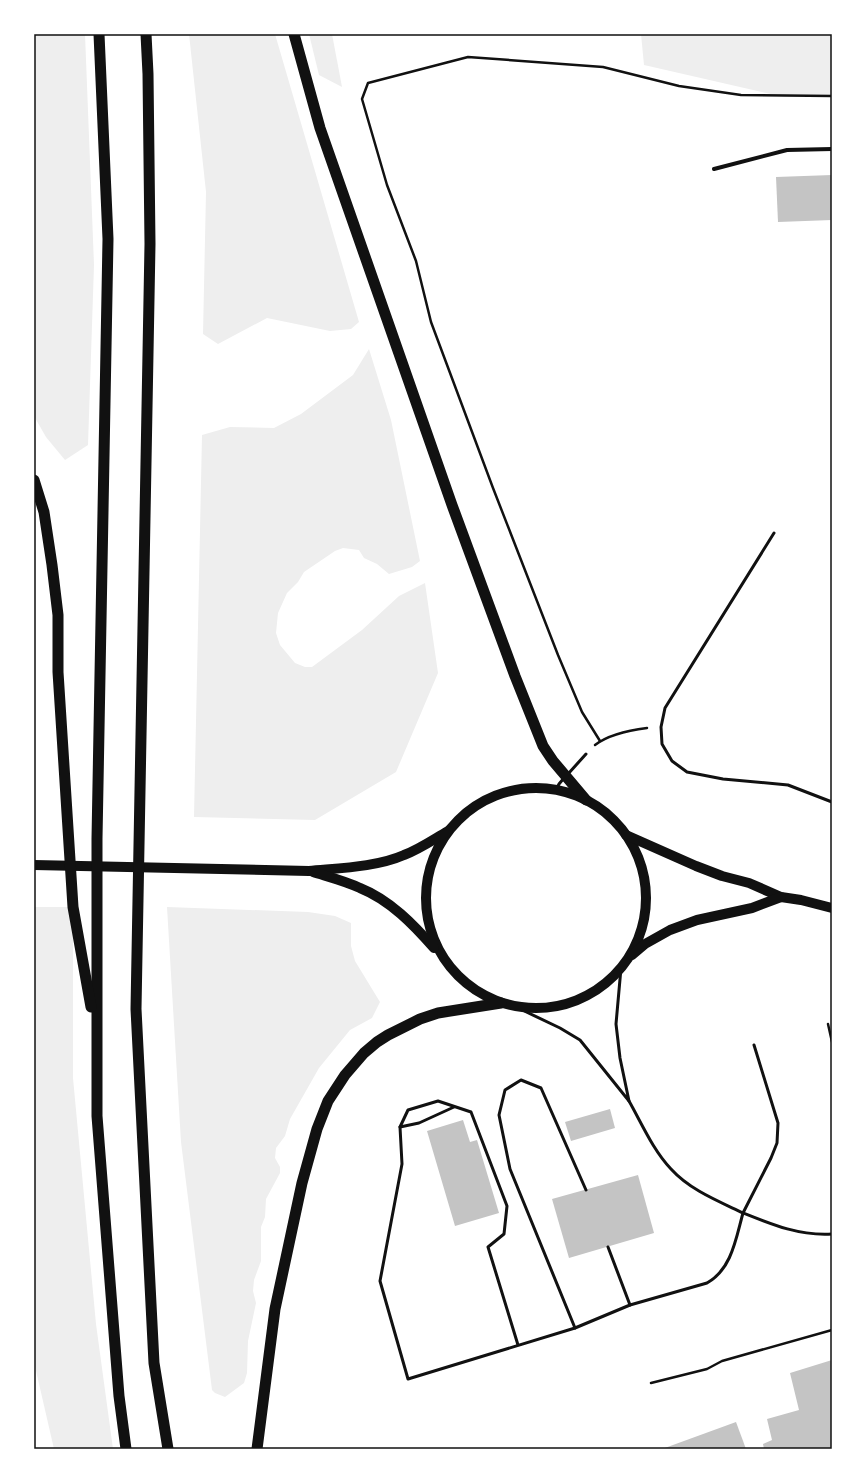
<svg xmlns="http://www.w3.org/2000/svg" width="866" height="1483" font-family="Roboto,sans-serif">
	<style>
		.green { fill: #eee }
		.building { fill: #c4c4c4 }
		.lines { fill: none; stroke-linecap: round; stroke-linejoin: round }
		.path { stroke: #111; stroke-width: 2.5 }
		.service { stroke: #111; stroke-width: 3 }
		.minor { stroke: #111; stroke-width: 4 }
		.primary { stroke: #111; stroke-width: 10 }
		.trunk { stroke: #111; stroke-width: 11 }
		.neatline { fill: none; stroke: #111; stroke-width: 1.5 }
	</style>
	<rect width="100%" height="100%" fill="#fff"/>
	<g class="green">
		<polygon points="34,34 85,34 94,265 88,445 65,460 46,437 34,416"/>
		<polygon points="189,34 275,34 359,322 351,329 330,331 267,318 218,344 203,334 206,192"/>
		<polygon points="309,34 332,34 342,87 319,75"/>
		<polygon points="641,34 832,34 832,95 784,97 644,65"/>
		<polygon points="369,349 391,420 420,561 412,567 389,574 377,564 364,558 359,550 343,548 335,551 304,572 298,582 287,593 278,613 276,633 280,645 295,663 305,667 312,667 362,630 399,596 425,583 438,673 396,772 315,820 194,817 202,435 230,427 274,428 301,414 353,375"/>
		<polygon points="34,907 73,907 73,1078 96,1324 113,1449 54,1449 34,1362"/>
		<polygon points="167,907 308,912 335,916 351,923 351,946 355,961 380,1002 372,1018 350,1030 319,1068 290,1119 285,1136 276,1148 275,1158 280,1167 280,1173 266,1199 265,1217 261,1227 261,1261 254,1280 253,1291 256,1303 248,1341 247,1373 244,1383 225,1397 215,1393 212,1390 181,1142"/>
	</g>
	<g class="building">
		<polygon points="832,175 832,220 778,222 776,177"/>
		<polygon points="610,1109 615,1128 571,1141 565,1122"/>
		<polygon points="463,1120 470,1142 477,1140 499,1213 455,1226 427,1131"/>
		<polygon points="638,1175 654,1233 569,1258 552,1199"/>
		<polygon points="832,1360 832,1449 764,1449 763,1444 772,1440 767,1419 799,1410 790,1373"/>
		<polygon points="736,1422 746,1449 662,1449"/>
	</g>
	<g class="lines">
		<g class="path">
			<polyline points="600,741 582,712 558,655 493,488 431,322 416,261 387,185 362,99 368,83 468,57 603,67 679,86 741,95 832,96"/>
			<path d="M 595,745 C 608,735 631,730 647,728"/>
			<polyline points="828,1024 832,1042"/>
			<polyline points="651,1383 707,1369 722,1361 832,1330"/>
		</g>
		<g class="service">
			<polyline points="774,533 665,708 661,727 662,744 672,761 687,772 723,779 788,785 832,802"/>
			<polyline points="568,774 586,754"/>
			<polyline points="556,790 559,784 564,778"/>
			<polyline points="516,1007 560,1028 580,1040 629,1101 620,1058 616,1024 621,968"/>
			<path d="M 754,1045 L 778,1123 L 777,1143 L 771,1158 L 743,1213 C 773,1225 800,1236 832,1234"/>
			<polyline points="400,1127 419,1123 454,1107"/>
			<polyline points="608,1247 630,1305"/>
			<polyline points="575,1328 510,1169 499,1115 505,1090 521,1080 541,1088 586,1190"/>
			<path d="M 518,1345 L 488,1247 L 504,1234 L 507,1206 L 471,1112 L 438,1101 L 408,1110 L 400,1127 L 402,1164 L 380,1281 L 408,1379 L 575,1328 L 630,1305 L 707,1283 C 732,1269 736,1238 743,1213 C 718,1201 690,1190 671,1169 C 653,1150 642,1124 629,1101"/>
		</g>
		<polyline class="minor" points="714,169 787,150 832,149"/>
		<g class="primary">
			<circle cx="536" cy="898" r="110"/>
			<polyline points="626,835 696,866 722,876 749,883 781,897 801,900 832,908"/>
			<path d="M 34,865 L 309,871 C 339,868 377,867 404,855 C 420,849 434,839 448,831"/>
			<path d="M 313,872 C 329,877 345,881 360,888 C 390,900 414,925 434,948"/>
			<polyline points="632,955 645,944 670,930 697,920 752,908 781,897"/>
		</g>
		<g class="trunk">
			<polyline points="99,34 108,239 97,839 97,1116 119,1396 126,1449"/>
			<polyline points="146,34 148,74 150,244 136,1009 154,1363 168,1449"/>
			<polyline points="294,34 320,128 452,505 515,676 543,746 553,761 586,800"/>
			<polyline points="34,480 44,512 52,565 58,615 58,672 73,907 91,1007"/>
			<polyline points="257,1449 275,1309 302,1183 317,1129 328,1101 345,1075 364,1053 377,1042 388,1035 420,1019 438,1013 501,1003"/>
		</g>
	</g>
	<rect width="866" height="1483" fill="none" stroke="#ffffff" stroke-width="70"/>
	<rect x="35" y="35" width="796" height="1413" class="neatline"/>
</svg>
